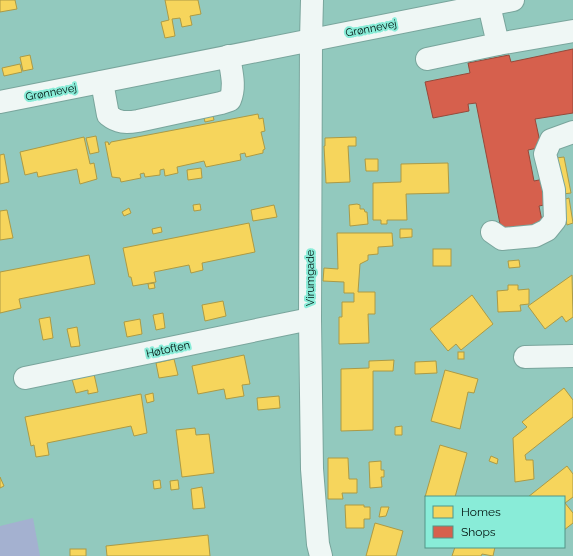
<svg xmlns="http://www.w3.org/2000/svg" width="573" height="556" font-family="Raleway,sans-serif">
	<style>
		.green { fill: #a4b1d0 }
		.homes { fill: #f6d55c; stroke: #ac9a45 }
		.shops { fill: #d6604d; stroke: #96493a }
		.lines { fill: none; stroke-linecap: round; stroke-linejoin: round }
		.minor-casing { stroke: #79a59c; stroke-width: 24 }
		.minor { stroke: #eff7f5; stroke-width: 22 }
		.labels { text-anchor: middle; stroke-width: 4; stroke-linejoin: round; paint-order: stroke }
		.street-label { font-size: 11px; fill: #00120e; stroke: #89ecd8 }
	</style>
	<rect width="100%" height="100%" fill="#92c9be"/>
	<polygon class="green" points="33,518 40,556 0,556 0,526"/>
	<g class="homes">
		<polygon points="0,0 15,0 17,9 0,12"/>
		<polygon points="165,0 198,0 201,14 190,16 192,25 182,27 180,18 172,19 175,36 165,38 161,22 169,20"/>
		<polygon points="30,55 33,69 23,71 20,57"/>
		<polygon points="20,64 22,72 4,76 2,68"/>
		<polygon points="212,112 214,120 205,122 203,114"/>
		<polygon points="258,114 259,119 263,118 265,131 261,132 265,149 263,150 263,153 246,157 245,153 240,154 241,160 206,167 204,161 177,167 178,173 165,176 164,169 160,170 160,175 145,177 144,173 140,174 141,178 121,182 120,178 112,177 105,142 108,142 109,145 111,142"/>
		<polygon points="96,136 99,152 90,154 86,138"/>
		<polygon points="84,137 90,164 94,163 97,179 80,184 77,169 38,177 37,172 25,175 20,152"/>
		<polygon points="356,137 356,146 348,146 350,182 326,183 324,146 325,146 325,138"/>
		<polygon points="4,154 9,182 0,184 0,155"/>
		<polygon points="564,157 571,193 563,194 556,158"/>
		<polygon points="365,159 378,159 378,171 366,171"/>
		<polygon points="448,163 449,193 406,194 407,220 387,220 387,224 381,224 381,220 373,220 373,183 401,182 401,164"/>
		<polygon points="201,168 202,178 188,180 187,170"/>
		<polygon points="569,198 573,223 567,225 562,200"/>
		<polygon points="200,204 201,210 194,211 193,205"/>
		<polygon points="357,204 360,205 360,209 364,209 365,212 367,212 368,224 350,226 349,205"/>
		<polygon points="274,205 277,217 253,221 251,210"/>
		<polygon points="129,208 131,213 124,216 122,212"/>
		<polygon points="7,210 13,238 0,240 0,211"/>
		<polygon points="249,223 255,252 202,263 203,270 191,273 189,265 154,272 156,282 133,286 131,277 129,277 123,248"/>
		<polygon points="161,227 162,232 153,234 152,229"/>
		<polygon points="400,229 412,229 412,237 400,238"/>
		<polygon points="337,233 392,233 393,246 378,247 378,254 368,255 368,260 360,264 358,292 375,292 375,314 368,314 369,343 339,344 339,317 342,317 342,302 354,302 354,293 344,293 344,282 323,281 324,268 338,269"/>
		<rect x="433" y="249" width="18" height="17"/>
		<polygon points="89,255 95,284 19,299 21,308 0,313 0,272"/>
		<polygon points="519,260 520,267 509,268 508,261"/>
		<polygon points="572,275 573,317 566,322 562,316 545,329 528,306"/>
		<polygon points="154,283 155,288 149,289 148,284"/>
		<polygon points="508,285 518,285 518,290 529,289 529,304 520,305 521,311 498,312 497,291 508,290"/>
		<polygon points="472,295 493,324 461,350 456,344 448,351 430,329"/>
		<polygon points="223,301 226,316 205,321 202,305"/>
		<polygon points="163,313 165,328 156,330 153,315"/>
		<polygon points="50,317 53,338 43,340 39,319"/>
		<polygon points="140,319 142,334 127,337 124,322"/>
		<polygon points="77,327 80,346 71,347 67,329"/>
		<rect x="458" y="352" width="6" height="7"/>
		<polygon points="244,355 250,384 242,385 244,396 226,399 224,389 198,394 192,366"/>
		<polygon points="174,359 178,375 159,378 156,363"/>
		<polygon points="394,360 393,371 373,371 373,430 341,431 341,369 369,368 369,361"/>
		<polygon points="436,361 437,373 415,374 415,362"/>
		<polygon points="445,370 478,379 474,393 468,392 460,429 431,421"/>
		<polygon points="94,374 98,392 88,394 88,390 76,393 72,379"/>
		<polygon points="564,388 573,400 573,417 525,455 526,460 533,460 534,479 515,482 513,438 527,427 522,422"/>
		<polygon points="153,393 154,401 147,403 145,395"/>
		<polygon points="141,394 147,433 134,436 131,426 47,443 49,455 36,457 34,445 31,446 25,417"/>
		<polygon points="279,396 280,408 258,410 257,398"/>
		<polygon points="402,426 402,435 395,435 395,427"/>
		<polygon points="195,428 196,435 209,434 214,473 182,477 176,430"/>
		<polygon points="440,445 467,453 455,497 425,497"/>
		<polygon points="491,456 498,459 497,464 489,461"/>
		<polygon points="328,458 348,458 349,479 357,479 357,493 342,493 343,499 328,499"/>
		<polygon points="381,461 381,470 384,470 384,477 381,477 382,487 370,488 369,462"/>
		<polygon points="567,466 573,474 573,497 565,503 573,513 573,523 564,530 564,497 528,497"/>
		<polygon points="0,477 4,486 0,488"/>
		<polygon points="160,480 161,488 154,489 153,481"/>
		<polygon points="178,480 179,489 171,490 170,481"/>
		<polygon points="202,487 205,508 193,509 191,489"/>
		<polygon points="345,505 364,505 364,507 370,507 370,519 364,519 364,528 346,528"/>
		<polygon points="381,507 389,507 386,516 379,517"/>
		<polygon points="375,523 403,531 396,556 366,556"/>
		<polygon points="208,535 210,556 107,556 106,546"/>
		<polygon points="455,547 495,547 493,556 482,554 481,556 452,556"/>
		<rect x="70" y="549" width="16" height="7"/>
	</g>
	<polygon class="shops" points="573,49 573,113 535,119 540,142 537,143 538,148 528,150 534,181 544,179 549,204 539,206 543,226 502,234 476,103 468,104 469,111 433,118 425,82 470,73 468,63 509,55 511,62"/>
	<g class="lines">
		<defs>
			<g id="minor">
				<polyline points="312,0 311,40 310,319 312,469 318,544 321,556"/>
				<polyline points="498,44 573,31"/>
				<polyline points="427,59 498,44 489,5"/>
				<path d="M 102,82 L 108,115 C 118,123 126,123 138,121 L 221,103 L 230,100 C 236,86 231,71 229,56"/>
				<polyline points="0,102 513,0"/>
				<polyline points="492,232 502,239 535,236 547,230 555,220 554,190 545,154 551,140 573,132"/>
				<polyline points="525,357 573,356"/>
				<polyline points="25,378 310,319"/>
			</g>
		</defs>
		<use href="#minor" class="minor-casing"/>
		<use href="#minor" class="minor"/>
	</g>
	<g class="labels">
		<g class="street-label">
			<text transform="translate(371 28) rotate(-11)" y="4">Grønnevej</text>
			<text transform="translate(51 92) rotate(-11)" y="4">Grønnevej</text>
			<text transform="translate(310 278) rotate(-90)" y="4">Virumgade</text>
			<text transform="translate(168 349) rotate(-12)" y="4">Høtoften</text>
		</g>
	</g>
	<rect x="425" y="496" width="140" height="52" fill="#89ecd8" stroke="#529587"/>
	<rect x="433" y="506" width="20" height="12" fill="#f6d55c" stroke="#529587"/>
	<text x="461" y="516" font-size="12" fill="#00120e">Homes</text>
	<rect x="433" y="526" width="20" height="12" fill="#d6604d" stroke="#529587"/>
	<text x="461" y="536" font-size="12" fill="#00120e">Shops</text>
</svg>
